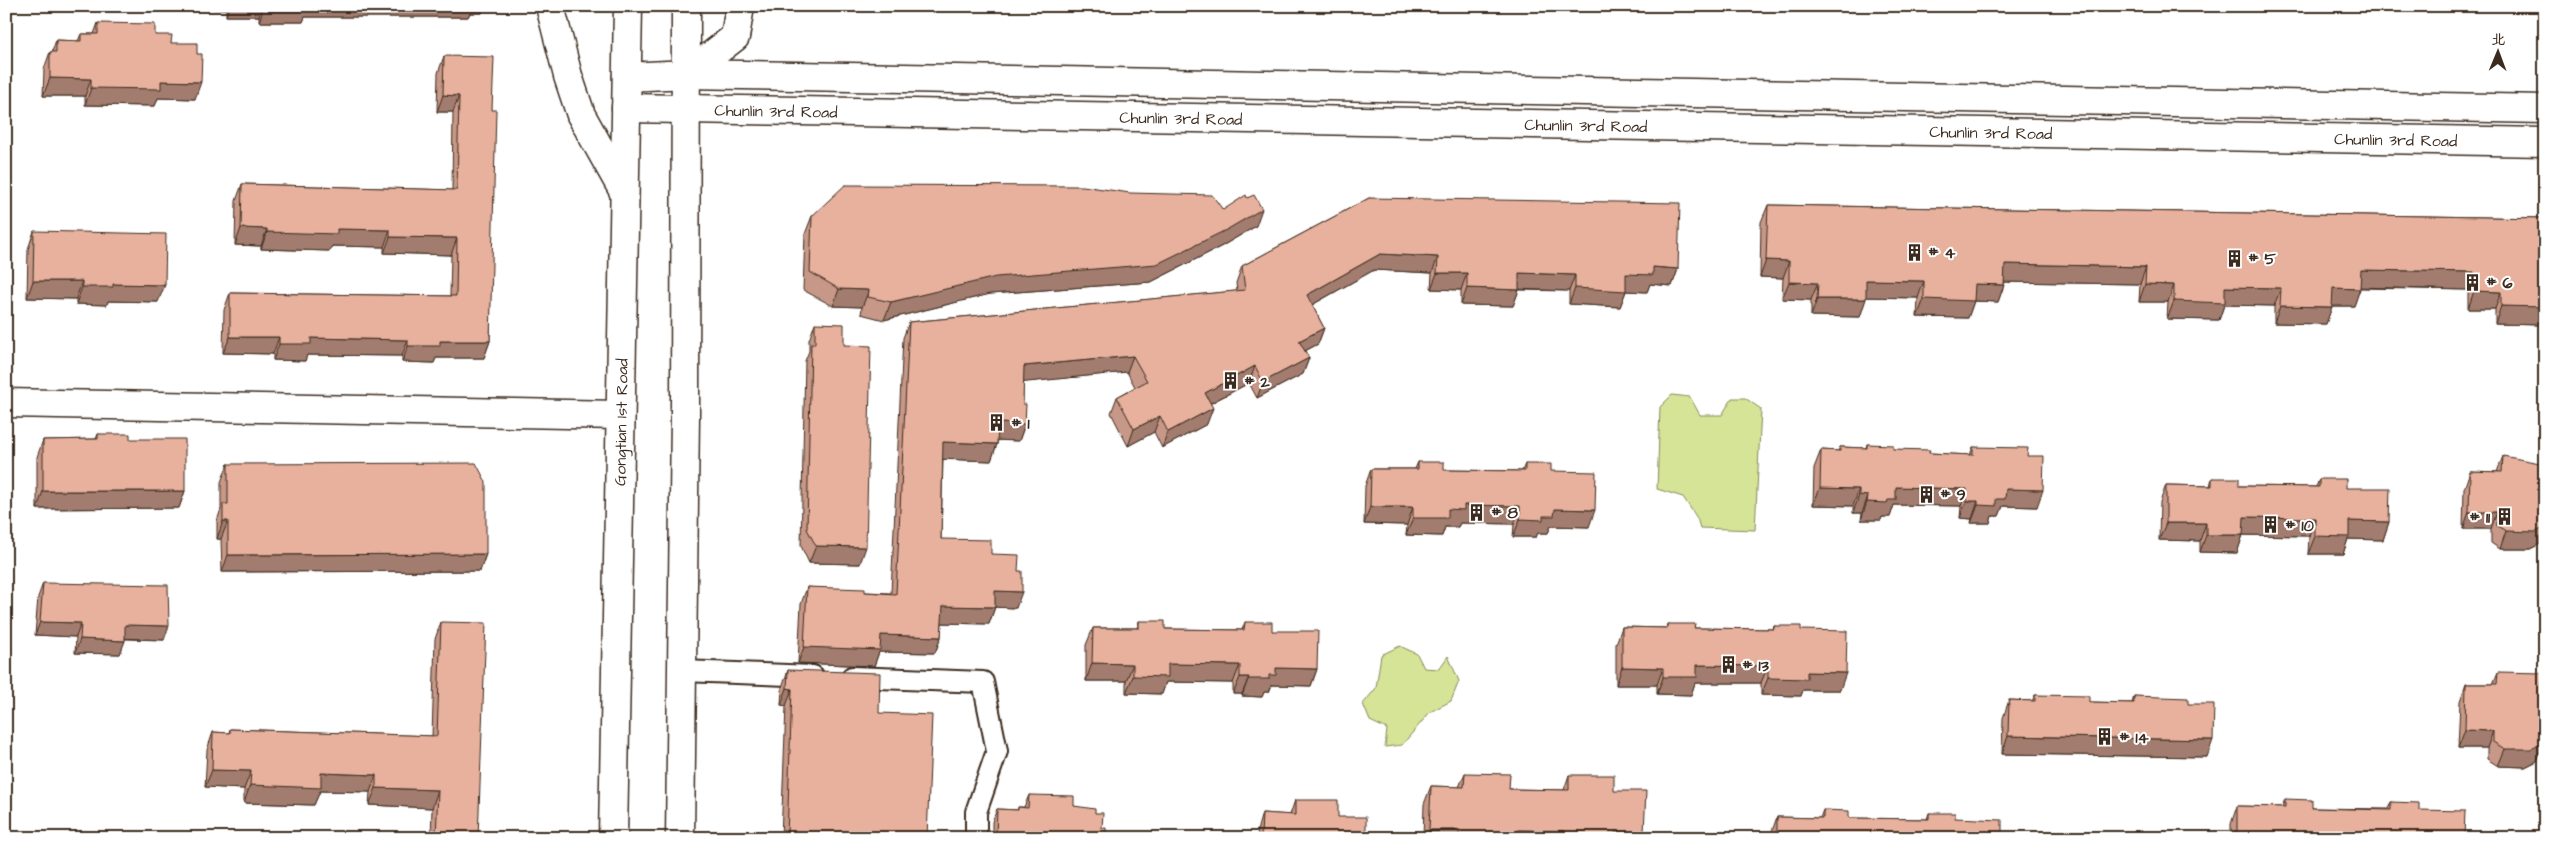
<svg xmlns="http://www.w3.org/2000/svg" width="2551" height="844" font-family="'Architects Daughter','LXGW WenKai TC',sans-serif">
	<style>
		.green { fill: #d5e497; stroke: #88875a }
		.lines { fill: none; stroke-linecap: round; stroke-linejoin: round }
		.street-casing { stroke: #3b2a1e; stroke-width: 24 }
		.secondary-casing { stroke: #3b2a1e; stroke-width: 31 }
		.street { stroke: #fff; stroke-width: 20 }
		.secondary { stroke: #fff; stroke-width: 28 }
		.wall { fill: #c79887; stroke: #3b2a1e }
		.shaded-wall { fill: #a27c6e; stroke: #3b2a1e }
		.building { fill: #e7b19d; stroke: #3b2a1e }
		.labels { text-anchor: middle; stroke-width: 4; stroke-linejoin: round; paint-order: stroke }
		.street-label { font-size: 16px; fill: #3b2a1e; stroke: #fff }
		.poi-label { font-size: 16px; font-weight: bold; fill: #3b2a1e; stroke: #fff; text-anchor: start }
	</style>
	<rect width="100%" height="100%" fill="#fff"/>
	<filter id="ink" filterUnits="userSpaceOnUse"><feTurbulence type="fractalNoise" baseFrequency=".02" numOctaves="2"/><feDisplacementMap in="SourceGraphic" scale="10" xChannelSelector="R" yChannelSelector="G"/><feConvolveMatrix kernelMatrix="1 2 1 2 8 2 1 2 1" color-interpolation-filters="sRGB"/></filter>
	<g filter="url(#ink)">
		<g class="green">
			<polygon points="1672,395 1690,397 1700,415 1722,415 1732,398 1745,398 1761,409 1755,530 1700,528 1697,518 1683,497 1657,489 1660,407"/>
			<polygon points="1400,646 1417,654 1424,668 1439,669 1448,656 1459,681 1451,701 1430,712 1402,745 1385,747 1387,729 1370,721 1363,704 1376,688 1381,655"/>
		</g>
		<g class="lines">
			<defs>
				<g id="street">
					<polyline points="682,671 813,676"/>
					<polyline points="852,677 983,682 997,751 976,812 976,838"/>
				</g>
				<g id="secondary">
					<polyline points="550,6 568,76 581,115 624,192"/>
					<polyline points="687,74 735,37 740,6"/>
					<polyline points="627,77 687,74 2545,109"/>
					<path id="s1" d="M 626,108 L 2545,142"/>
					<polyline points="6,403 620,415"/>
					<path id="s2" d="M 613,838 L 628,6"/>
					<polyline points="680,838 685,415 686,6"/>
				</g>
			</defs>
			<use href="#street" class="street-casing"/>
			<use href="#secondary" class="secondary-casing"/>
			<use href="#street" class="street"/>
			<use href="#secondary" class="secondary"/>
		</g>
		<g class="wall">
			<polygon points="214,6 484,6 482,13 470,13 468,17 305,17 303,22 259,22 259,16 226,16 226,9 214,9"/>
			<polygon points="98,23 155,35 171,43 195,99 158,98 155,106 85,105 85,96 43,96 44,69 50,52 52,52 56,40 78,41 81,34 94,34"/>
			<polygon points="444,56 492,110 490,341 484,358 436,358 434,363 402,362 402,356 307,355 305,361 273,360 273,354 223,353 224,310 230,293 450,296 451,255 384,253 384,247 332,246 330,251 261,249 261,246 235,245 236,201 242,184 452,190 453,112 437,112 438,73"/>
			<polygon points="1369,198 1678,269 1672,286 1650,284 1647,292 1626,291 1620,307 1569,304 1569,291 1519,290 1513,306 1461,305 1461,290 1431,289 1432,273 1374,270 1312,305 1324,328 1318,344 1305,351 1309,358 1303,374 1257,398 1249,383 1211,403 1207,424 1162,448 1154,432 1128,446 1111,413 1117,397 1135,387 1127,372 1023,382 1023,404 1025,424 1019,441 998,440 997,444 991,461 943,459 941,539 991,554 1016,608 995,607 989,624 942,623 941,637 935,653 879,652 874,666 798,663 801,604 807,587 865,592 891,593 903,338 909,322 1237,291 1236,283 1242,266"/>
			<polygon points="1768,205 2545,218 2543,325 2495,324 2495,309 2468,309 2468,290 2360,288 2354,306 2332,306 2326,324 2274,323 2274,306 2224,305 2219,320 2167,319 2168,302 2139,302 2140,284 2005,282 1998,302 1974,301 1968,318 1917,317 1918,298 1866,297 1860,317 1811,316 1811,300 1782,299 1783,278 1760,277 1761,222"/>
			<polygon points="1223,210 1256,226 1222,246 1151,282 990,294 884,320 861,314 862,307 833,306 803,290 805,234 812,216"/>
			<polygon points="34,231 158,302 108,301 107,305 76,304 76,299 27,298 28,249"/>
			<polygon points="815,323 844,345 860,564 809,563 801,546 805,361 809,351 809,340"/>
			<polygon points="98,434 130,439 185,491 179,508 37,509 37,457 43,440 96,439"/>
			<polygon points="1867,444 1893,449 1929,453 1970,455 1973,447 2027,456 2037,507 2003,506 1999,516 1992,516 1990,523 1971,523 1972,519 1960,518 1961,506 1894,505 1890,517 1882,517 1881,520 1861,520 1862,513 1853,513 1853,506 1813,505 1814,468 1821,450 1838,451 1840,447 1866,448"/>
			<polygon points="2503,456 2540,544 2530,549 2500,549 2491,543 2491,529 2463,529 2464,489 2470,471 2497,472"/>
			<polygon points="1418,462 1444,470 1522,471 1525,464 1551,471 1589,527 1551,526 1548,533 1538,533 1536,537 1513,537 1514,524 1460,523 1458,527 1445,527 1442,536 1406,535 1407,525 1364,524 1365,486 1371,469 1415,469"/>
			<polygon points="228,464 486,554 480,571 222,572 221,539 217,539 217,521 221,509 221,482"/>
			<polygon points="2212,478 2239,486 2316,487 2319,479 2346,488 2389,522 2383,540 2348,539 2343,554 2308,554 2309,536 2243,535 2237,553 2200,552 2200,541 2159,540 2160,502 2166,485 2210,486"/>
			<polygon points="43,583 164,640 125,639 120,654 75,653 76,637 35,635 38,597"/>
			<polygon points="1139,621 1165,629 1242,630 1245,622 1272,631 1317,669 1311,686 1272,685 1269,692 1264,692 1262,697 1242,696 1242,694 1233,694 1233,683 1166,682 1162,694 1126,693 1126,681 1086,681 1086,645 1093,628 1137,628"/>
			<polygon points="441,622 478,838 431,838 432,808 369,805 370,792 320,791 314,805 244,803 244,789 205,787 207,750 213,732 229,733 230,729 432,736 435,639"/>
			<polygon points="1668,624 1694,628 1773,629 1774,626 1801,630 1840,690 1803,690 1801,696 1761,695 1761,683 1695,683 1691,695 1657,694 1657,685 1616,685 1616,644 1622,627 1667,628"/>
			<polygon points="788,670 879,713 927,838 781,838 786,706 781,705 782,687"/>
			<polygon points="2498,672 2541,687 2545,687 2545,743 2543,743 2537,761 2525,767 2498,766 2487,759 2487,748 2458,748 2460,701 2466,684 2493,684"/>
			<polygon points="2035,695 2089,702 2132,703 2134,696 2188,704 2207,757 2002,754 2003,718 2009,700 2032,701"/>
			<polygon points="1465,773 1509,789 1564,790 1569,775 1614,791 1644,832 1642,838 1423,838 1424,804 1431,786 1459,787"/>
			<polygon points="1029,795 1074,806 1095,813 1106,838 992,838 992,822 997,809 1018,810 1018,807 1024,807"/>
			<polygon points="2285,799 2312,808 2388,809 2391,802 2419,810 2464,838 2231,838 2231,824 2237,806 2282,807"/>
			<polygon points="1295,800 1338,817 1366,833 1370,838 1257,838 1258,827 1262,813 1290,815"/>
			<polygon points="1823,810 1849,818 1927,819 1929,813 1955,818 2002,838 1771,838 1771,834 1777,817 1820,818"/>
		</g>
		<g class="shaded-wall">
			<polygon points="215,6 227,6 226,9 214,9"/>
			<polygon points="229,6 262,6 259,16 226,16"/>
			<polygon points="264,6 484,6 482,13 470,13 468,17 305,17 303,22 259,22"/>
			<polygon points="50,78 91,79 85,96 43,96"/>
			<polygon points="161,81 201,82 195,99 158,98 155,106 85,105 91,88"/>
			<polygon points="443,95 459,96 453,112 437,112"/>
			<polygon points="1262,209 1256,226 1222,246 1151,282 990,294 884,320 891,302"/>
			<polygon points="241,228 267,229 261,246 235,245"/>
			<polygon points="337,229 390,230 384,247 332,246 330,251 261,249 267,232"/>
			<polygon points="390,237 457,238 451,255 384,253"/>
			<polygon points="1380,254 1438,257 1432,273 1374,270 1301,311 1307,295"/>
			<polygon points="1766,260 1789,261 1783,278 1760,277"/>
			<polygon points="2005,264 2146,267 2140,284 1999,282"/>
			<polygon points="1653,267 1678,269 1672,286 1650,284 1647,292 1626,291 1620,307 1569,304 1575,288"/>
			<polygon points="2361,270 2474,272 2468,290 2355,287"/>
			<polygon points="1437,273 1467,273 1461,290 1431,289"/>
			<polygon points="1519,273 1575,275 1569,291 1513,289"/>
			<polygon points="1866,280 1924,281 1918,298 1860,297"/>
			<polygon points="33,281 82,281 76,299 27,298"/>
			<polygon points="1789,282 1818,283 1811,300 1782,299"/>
			<polygon points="113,284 165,285 158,302 108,301 107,305 76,304 82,287"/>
			<polygon points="1975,284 2004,285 1998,302 1974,301 1968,318 1917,317 1924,299"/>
			<polygon points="2145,284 2174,285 2168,302 2139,302"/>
			<polygon points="2225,287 2281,288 2274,306 2224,305 2219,320 2167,319 2174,301"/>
			<polygon points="1467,288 1519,290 1513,306 1461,305"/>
			<polygon points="2333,288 2360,289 2354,306 2326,306"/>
			<polygon points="839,289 869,290 862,307 833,306"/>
			<polygon points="2474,291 2501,292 2495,309 2468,309"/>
			<polygon points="1817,299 1866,299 1860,317 1811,316"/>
			<polygon points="2280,306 2332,307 2326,324 2274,323"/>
			<polygon points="2501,306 2545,306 2545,320 2543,325 2495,324"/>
			<polygon points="1324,328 1318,344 1293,357 1299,341"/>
			<polygon points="230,337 279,337 273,354 223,353"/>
			<polygon points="311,338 408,340 402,356 307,355 305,361 273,360 279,344"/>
			<polygon points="440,341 490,341 484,358 436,358 434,363 402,362 408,346"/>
			<polygon points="1133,356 1127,372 1018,383 1024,366"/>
			<polygon points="1309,358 1303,374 1257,398 1263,382"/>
			<polygon points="1255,366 1249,383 1199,409 1205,393"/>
			<polygon points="1213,408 1207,424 1162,448 1168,432"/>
			<polygon points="1160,416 1154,432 1128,446 1134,429"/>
			<polygon points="998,423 1025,424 1019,441 992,440"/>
			<polygon points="943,442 997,444 991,461 937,459"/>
			<polygon points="1896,487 1967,489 1961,506 1894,505 1890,517 1882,517 1881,520 1861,520 1867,502 1888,500"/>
			<polygon points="1820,488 1859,489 1853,506 1813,505"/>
			<polygon points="2006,489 2043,490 2037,507 2003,506 1999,516 1992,516 1990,523 1971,523 1978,505 1996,499"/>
			<polygon points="43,491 185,491 179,508 37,509"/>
			<polygon points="1859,495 1868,496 1862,513 1853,513"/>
			<polygon points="1966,501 1978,501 1972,519 1960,518"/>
			<polygon points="1464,505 1520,506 1514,524 1460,523 1458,527 1445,527 1442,536 1406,535 1413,518"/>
			<polygon points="1370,507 1413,507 1407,525 1364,524"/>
			<polygon points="1555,509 1595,510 1589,527 1551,526 1548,533 1538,533 1536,537 1513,537 1520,519 1543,516"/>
			<polygon points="2469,512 2497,512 2491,529 2463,529"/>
			<polygon points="2244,517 2315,518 2309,536 2237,535"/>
			<polygon points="223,521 228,521 221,539 217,539"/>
			<polygon points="2349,521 2389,522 2383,540 2348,539 2343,554 2308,554 2315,536"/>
			<polygon points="2166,523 2206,523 2200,541 2159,540"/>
			<polygon points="2545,527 2545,532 2540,544 2530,549 2500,549 2506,531"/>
			<polygon points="2206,535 2243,535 2237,553 2200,552"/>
			<polygon points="816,546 866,547 860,564 809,563"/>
			<polygon points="486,554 480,571 222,572 228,555"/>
			<polygon points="995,591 1022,592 1016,608 989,607"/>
			<polygon points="943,606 995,607 989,624 937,623"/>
			<polygon points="40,622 81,623 76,637 35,635"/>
			<polygon points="125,625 169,626 164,640 120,638"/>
			<polygon points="881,635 941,637 935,653 879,652 874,666 798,663 804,647"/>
			<polygon points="80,639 125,641 120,654 75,653"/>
			<polygon points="1092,663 1133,664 1126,681 1086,681"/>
			<polygon points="1168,664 1240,665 1233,683 1166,682 1162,694 1126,693 1133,676"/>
			<polygon points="1697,665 1768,666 1761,683 1695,683 1691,695 1657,694 1663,677"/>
			<polygon points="1622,667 1663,668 1657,685 1616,685"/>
			<polygon points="1276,668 1317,669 1311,686 1272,685 1269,692 1264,692 1262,697 1242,696 1248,679 1269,675"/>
			<polygon points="1807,672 1846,673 1840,690 1803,690 1801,696 1761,695 1768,678"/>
			<polygon points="1240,677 1249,677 1242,694 1233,694"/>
			<polygon points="787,688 792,689 786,706 781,705"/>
			<polygon points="2465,730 2493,731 2487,748 2458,748"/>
			<polygon points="2008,736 2213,740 2207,757 2002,754"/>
			<polygon points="2543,743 2537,761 2525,767 2498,766 2505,749"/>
			<polygon points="212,770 251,771 244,789 205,787"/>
			<polygon points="321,773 376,775 370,792 320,791 314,805 244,803 250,785"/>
			<polygon points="376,788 438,790 432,808 369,805"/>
			<polygon points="1429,830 1460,830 1457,838 1426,838"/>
			<polygon points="1518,830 1565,831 1563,838 1511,838"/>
			<polygon points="1615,832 1644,832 1642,838 1613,838"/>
		</g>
		<g class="building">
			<polygon points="98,23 155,24 155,35 172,35 171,43 197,43 197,54 202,54 201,82 161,81 161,89 91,88 91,79 50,78 50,52 56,52 56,40 81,41 81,34 98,34"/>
			<polygon points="444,56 494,57 492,110 496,110 490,341 440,341 440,346 408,346 408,340 311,338 311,344 279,344 279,337 230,337 230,293 456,296 457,238 390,237 390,230 337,229 337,234 267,232 267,229 241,228 242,184 457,190 459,96 443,95"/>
			<polygon points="845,185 1083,186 1130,193 1212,195 1223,210 1246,195 1247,198 1254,195 1262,209 1228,229 1157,264 996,277 891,302 868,297 869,290 839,289 810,272 812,216"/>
			<polygon points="1369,198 1680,203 1678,269 1653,267 1653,275 1626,274 1626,291 1575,288 1575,275 1519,273 1519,290 1467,288 1467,273 1437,273 1438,257 1380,254 1307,295 1324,328 1299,341 1309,358 1263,382 1255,366 1205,393 1213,408 1168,432 1160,416 1134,429 1117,397 1147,381 1133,356 1024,366 1023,404 1026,404 1025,424 998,423 997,444 943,442 941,539 991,540 991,554 1019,555 1018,571 1022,571 1022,592 995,591 995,607 943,606 941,637 881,635 880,650 804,647 807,587 865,589 865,592 896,594 909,322 1245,290 1242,266"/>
			<polygon points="1768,205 2545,218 2545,307 2501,306 2501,292 2474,291 2474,272 2361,270 2360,289 2333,288 2332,307 2280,306 2281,288 2225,287 2225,303 2174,301 2174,285 2145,284 2146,267 2005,264 2004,285 1975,284 1974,301 1924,299 1924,281 1866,280 1866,299 1817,299 1818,283 1789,282 1789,261 1766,260"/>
			<polygon points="34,231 166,234 165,285 113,284 113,287 82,287 82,281 33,281"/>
			<polygon points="815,323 844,324 844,345 871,346 866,547 816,546 807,529 811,344 815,344"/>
			<polygon points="98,434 130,434 130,439 185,439 185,491 43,491 43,440 98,439"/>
			<polygon points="1867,444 1893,445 1893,449 1930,450 1929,453 1973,455 1973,447 2028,448 2027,456 2044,456 2043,490 2006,489 2005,499 1996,499 1996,506 1978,505 1978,501 1966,501 1967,489 1896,487 1896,500 1888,500 1887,503 1867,502 1868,496 1859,495 1859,489 1820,488 1821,450 1840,451 1840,447 1867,448"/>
			<polygon points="2503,456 2545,464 2545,527 2536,532 2506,531 2497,526 2497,512 2469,512 2470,471 2502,472"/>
			<polygon points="1418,462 1444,462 1444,470 1525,471 1525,464 1551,464 1551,471 1596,472 1595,510 1555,509 1554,516 1543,516 1543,520 1520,519 1520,506 1464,505 1464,510 1448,509 1448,518 1413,518 1413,507 1370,507 1371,469 1418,469"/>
			<polygon points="476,463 486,482 486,554 228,555 228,521 223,521 223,504 228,504 228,464"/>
			<polygon points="2212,478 2239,478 2239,486 2319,487 2319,479 2346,479 2346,488 2390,488 2389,522 2349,521 2349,537 2315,536 2315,518 2244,517 2243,535 2206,535 2206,523 2166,523 2166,485 2212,486"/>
			<polygon points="43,583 168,585 169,626 125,625 125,641 80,639 81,623 40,622"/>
			<polygon points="1139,621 1165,621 1165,629 1244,630 1245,622 1272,622 1272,631 1318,631 1317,669 1276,668 1276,675 1269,675 1269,679 1248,679 1249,677 1240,677 1240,665 1168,664 1168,677 1133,676 1133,664 1092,663 1093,628 1139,628"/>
			<polygon points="441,622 486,623 478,838 436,838 438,790 376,788 376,775 321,773 321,788 250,785 251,771 212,770 213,732 230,733 230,729 437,736"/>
			<polygon points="1668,624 1695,624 1694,628 1774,629 1774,626 1801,626 1801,630 1847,631 1846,673 1807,672 1807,679 1768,678 1768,666 1697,665 1697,677 1663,677 1663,668 1622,667 1622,627 1668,628"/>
			<polygon points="788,670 880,673 879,713 932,715 927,838 787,838 792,689 787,688"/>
			<polygon points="2498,672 2543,673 2541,687 2545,687 2545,728 2543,743 2531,749 2505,749 2493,742 2493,731 2465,730 2466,684 2497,684"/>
			<polygon points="2035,695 2089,696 2089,702 2134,703 2134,696 2188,698 2188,704 2214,704 2213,740 2008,736 2009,700 2035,701"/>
			<polygon points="1465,773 1510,774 1509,789 1569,790 1569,775 1614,775 1614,791 1646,791 1644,832 1615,832 1615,838 1565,838 1565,831 1518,830 1511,838 1460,838 1460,830 1429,830 1431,786 1464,787"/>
			<polygon points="1029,795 1074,796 1074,806 1095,809 1095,813 1103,813 1102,828 1106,828 1106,838 996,838 997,809 1018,810 1018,807 1028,808"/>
			<polygon points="2285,799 2312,800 2312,808 2391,810 2391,802 2419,803 2419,810 2465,811 2464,838 2237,838 2237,806 2285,807"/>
			<polygon points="1295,800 1338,800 1338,817 1366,817 1366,833 1370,834 1370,838 1261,838 1262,813 1295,815"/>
			<polygon points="1823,810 1849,811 1849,818 1929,819 1929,813 1955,813 1955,818 2002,820 2002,838 1777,838 1777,817 1823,818"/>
		</g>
	</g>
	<defs>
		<symbol id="building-bare" viewBox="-9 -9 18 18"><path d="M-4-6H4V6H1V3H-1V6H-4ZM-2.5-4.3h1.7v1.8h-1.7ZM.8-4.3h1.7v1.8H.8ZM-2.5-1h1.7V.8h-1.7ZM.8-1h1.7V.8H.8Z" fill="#3b2a1e" stroke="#fff" stroke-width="2.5" paint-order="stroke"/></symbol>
	</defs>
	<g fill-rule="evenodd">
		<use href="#building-bare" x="1902" y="240" width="25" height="25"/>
		<use href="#building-bare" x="2222" y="246" width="25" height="25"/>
		<use href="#building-bare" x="2460" y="270" width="25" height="25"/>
		<use href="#building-bare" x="1218" y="368" width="25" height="25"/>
		<use href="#building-bare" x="984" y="410" width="25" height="25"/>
		<use href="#building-bare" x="1914" y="482" width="25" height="25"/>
		<use href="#building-bare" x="1464" y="500" width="25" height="25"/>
		<use href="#building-bare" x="2492" y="504" width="25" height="25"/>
		<use href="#building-bare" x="2258" y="512" width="25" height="25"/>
		<use href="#building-bare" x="1716" y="652" width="25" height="25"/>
		<use href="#building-bare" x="2092" y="724" width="25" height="25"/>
	</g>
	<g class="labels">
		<g class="street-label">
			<text dy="6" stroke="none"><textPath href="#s1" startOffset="150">Chunlin 3rd Road</textPath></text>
			<text dy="6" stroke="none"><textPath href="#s1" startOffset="555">Chunlin 3rd Road</textPath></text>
			<text dy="6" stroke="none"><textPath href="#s1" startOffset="960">Chunlin 3rd Road</textPath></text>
			<text dy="6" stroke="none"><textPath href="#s1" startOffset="1365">Chunlin 3rd Road</textPath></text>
			<text dy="6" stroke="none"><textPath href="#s1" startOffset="1770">Chunlin 3rd Road</textPath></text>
			<text dy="6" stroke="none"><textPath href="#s2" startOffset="416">Gongtian 1st Road</textPath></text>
		</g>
		<g class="poi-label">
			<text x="1928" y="258"># 4</text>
			<text x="2248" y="264"># 5</text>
			<text x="2486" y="288"># 6</text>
			<text x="1244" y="387"># 2</text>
			<text x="1011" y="429"># 1</text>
			<text x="1940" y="500"># 9</text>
			<text x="1491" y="518"># 8</text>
			<text x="2490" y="523" text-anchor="end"># 11</text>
			<text x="2285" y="531"># 10</text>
			<text x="1742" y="671"># 13</text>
			<text x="2119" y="743"># 14</text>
		</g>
	</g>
	<rect width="2551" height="844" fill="none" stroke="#fff" stroke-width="25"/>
	<rect x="12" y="12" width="2526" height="819" fill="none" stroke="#3b2a1e" stroke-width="2" filter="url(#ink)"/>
	<g transform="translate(2498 52) rotate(1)" stroke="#ffffff" stroke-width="4" paint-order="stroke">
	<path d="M0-4L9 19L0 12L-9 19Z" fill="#3b2a1e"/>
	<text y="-8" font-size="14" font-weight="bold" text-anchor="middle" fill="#3b2a1e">北</text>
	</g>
</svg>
